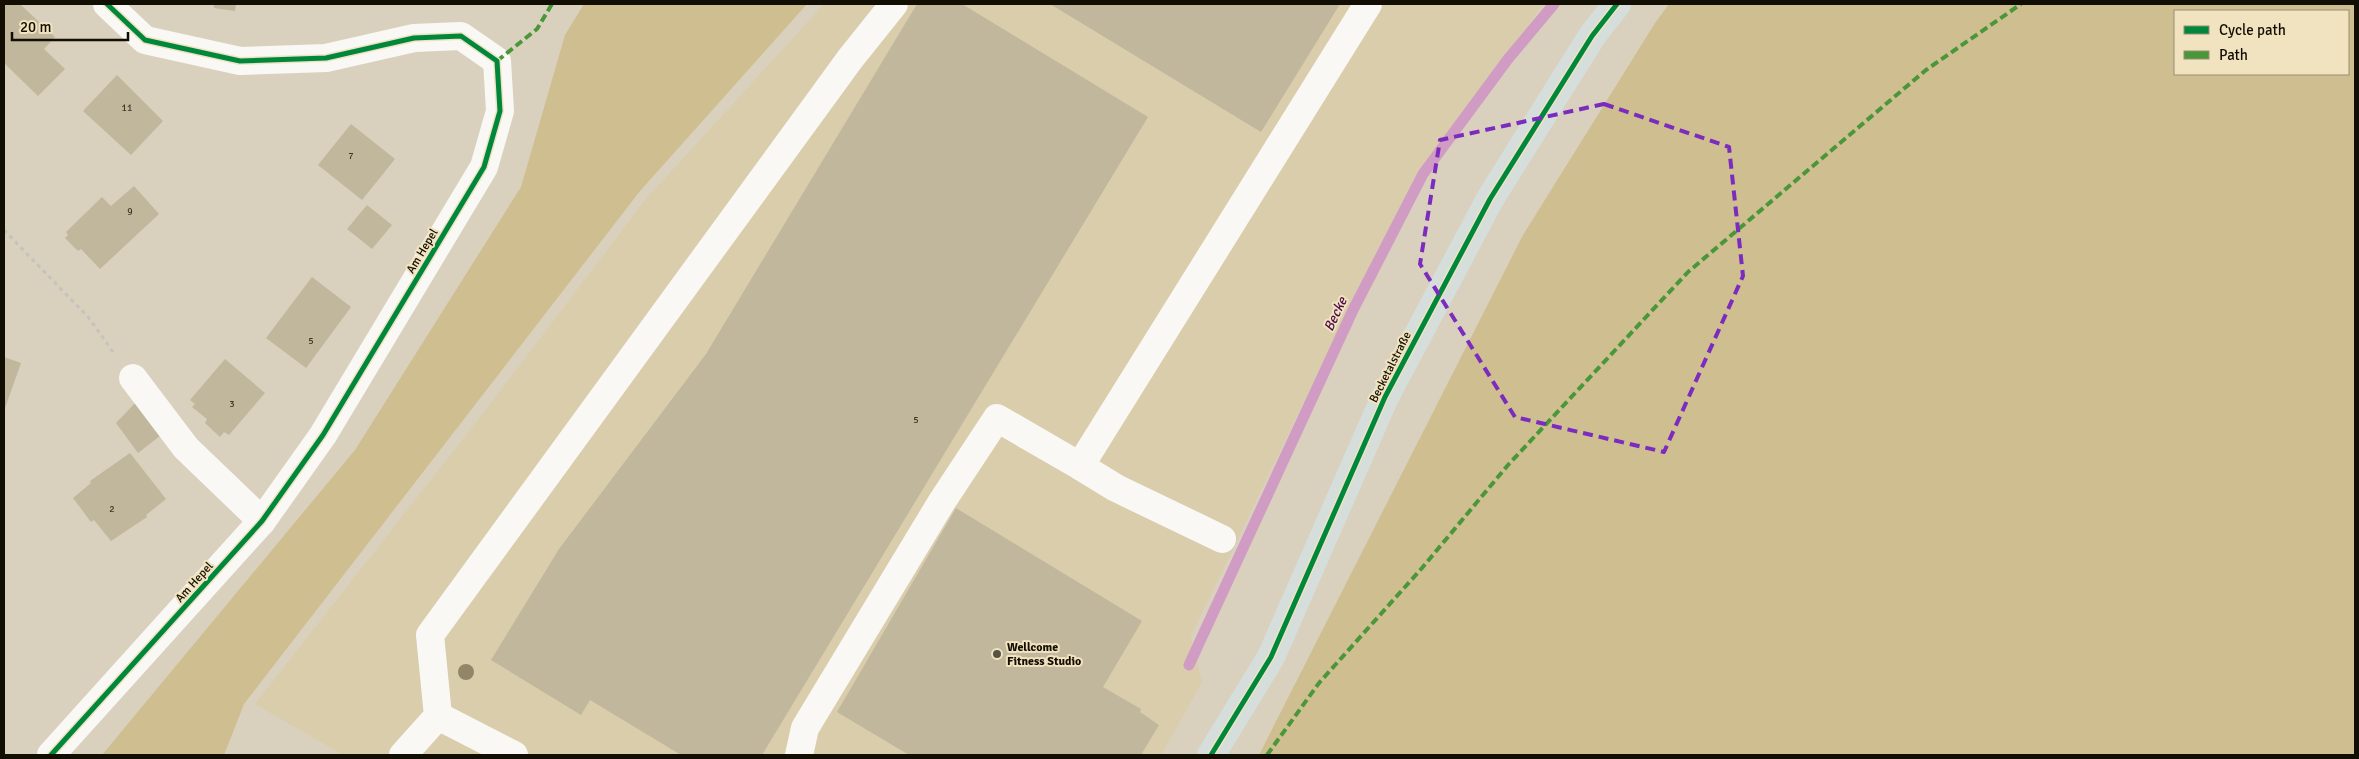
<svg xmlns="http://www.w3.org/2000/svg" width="2359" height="759" font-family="Signika,sans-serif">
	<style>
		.built { fill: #dacdac }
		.green { fill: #cfbe90; fill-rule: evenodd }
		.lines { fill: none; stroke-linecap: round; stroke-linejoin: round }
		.stream { stroke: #d19cc4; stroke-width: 11 }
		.building { fill: #c1b79c }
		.path { stroke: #c6c3be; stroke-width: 3; stroke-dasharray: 4 4; stroke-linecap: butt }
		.minor { stroke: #f9f8f5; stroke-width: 28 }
		.major { stroke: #d6dedc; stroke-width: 28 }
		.quiet { stroke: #4a9739; stroke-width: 4; stroke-dasharray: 8 4; stroke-linecap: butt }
		.cycleway-casing { stroke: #f1e3bf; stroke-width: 8 }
		.cycleway { stroke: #00873e; stroke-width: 5 }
		.tree { fill: #918667 }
		.marked { fill: none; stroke: #7b2cbf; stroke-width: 4; stroke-dasharray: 10 6; stroke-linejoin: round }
		.poi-dot { fill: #585244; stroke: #f1e3bf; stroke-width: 2 }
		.labels { text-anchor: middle; stroke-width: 4; stroke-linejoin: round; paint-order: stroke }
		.number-label { font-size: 10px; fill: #3e3829 }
		.street-label { font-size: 12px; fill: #130e03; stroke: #f1e3bf }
		.poi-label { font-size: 12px; font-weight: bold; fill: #130e03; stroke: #f1e3bf; text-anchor: start }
		.water-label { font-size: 14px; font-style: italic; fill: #4c0c4a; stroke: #f1e3bf }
	</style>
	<rect width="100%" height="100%" fill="#d9d1bd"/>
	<polygon class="built" points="824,4 1543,4 1378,248 1191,636 1202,682 1161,755 343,755 255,704 488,407 645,200"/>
	<g class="green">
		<polygon points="584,4 807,4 640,191 244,704 224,755 102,755 355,450 521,187 565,35"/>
		<path d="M 1669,4 L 2355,4 L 2355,755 L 1259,755 L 1523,235 L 1655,23 ZM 2175,11 L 2348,11 L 2348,74 L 2175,74 Z"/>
	</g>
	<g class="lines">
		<polyline class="stream" points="1189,665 1353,310 1423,174 1508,59 1554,4"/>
	</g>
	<g class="building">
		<polygon points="4,4 20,4 55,37 44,49 65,69 38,96 4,63"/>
		<polygon points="214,4 236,4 235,11 214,8"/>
		<polygon points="917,4 962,4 1148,117 762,755 681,755 590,700 581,715 491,660 559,549 706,354"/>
		<polygon points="1050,4 1340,4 1261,132"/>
		<polygon points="117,75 163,121 131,155 83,111"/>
		<polygon points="351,124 395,159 362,200 318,165"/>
		<polygon points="134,186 159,214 100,269 81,249 78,251 65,238 68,235 66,232 102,197 111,206"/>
		<polygon points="367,205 392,225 372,249 347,229"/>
		<polygon points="312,277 351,307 306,368 266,338"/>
		<polygon points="4,357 21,363 4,411"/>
		<polygon points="225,359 265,393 229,435 224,432 220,437 205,423 207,419 192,407 195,404 190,400"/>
		<polygon points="139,399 165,432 138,453 116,423"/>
		<polygon points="130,453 166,499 146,515 147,517 111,541 94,520 91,522 73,498 91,483 90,481"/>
		<polygon points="956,508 1142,621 1103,687 1141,709 1140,712 1159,725 1141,755 909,755 837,712"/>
	</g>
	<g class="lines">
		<polyline class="path" points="4,230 89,318 113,352"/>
		<g class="minor">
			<polyline points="133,378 186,448 262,521"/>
			<polyline points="1222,539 1116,488 1080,466 1368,4"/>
			<polyline points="438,716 514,755"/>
			<polyline points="51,755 262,521 323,435 484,167 500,111 497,61 461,36 414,38 326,58 240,61 145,40 107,4"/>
			<polyline points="403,755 438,716 430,635 850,59 894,4"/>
			<polyline points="799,755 805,728 941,503 997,418 1080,466"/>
		</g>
		<polyline class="major" points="1211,755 1271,657 1385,397 1490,199 1592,36 1617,4"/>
		<g class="quiet">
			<polyline points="497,61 537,29 552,4"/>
			<polyline points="1267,755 1319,683 1422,568 1508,465 1688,272 1926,70 2021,4"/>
		</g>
		<defs>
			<g id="cycleway">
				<polyline points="51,755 262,521 323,435 484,167 500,111 497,61 461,36 414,38 326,58 240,61 145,40 107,4"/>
				<polyline points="1211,755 1271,657 1385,397 1490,199 1592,36 1617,4"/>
			</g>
		</defs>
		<use href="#cycleway" class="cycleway-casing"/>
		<use href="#cycleway" class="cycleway"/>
	</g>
	<circle class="tree" cx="466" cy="672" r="8"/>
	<path class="marked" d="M 1604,104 L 1729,147 L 1743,276 L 1664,452 L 1515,417 L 1420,264 L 1440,140 Z"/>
	<circle class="poi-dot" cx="997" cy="654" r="5"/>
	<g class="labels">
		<g class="number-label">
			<text x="127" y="111">11</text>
			<text x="351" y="159">7</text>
			<text x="130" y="215">9</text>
			<text x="311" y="344">5</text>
			<text x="232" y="407">3</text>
			<text x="916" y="423">5</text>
			<text x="112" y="512">2</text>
		</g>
		<g class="street-label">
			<text transform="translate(422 251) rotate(-59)" y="4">Am Hepel</text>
			<text transform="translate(1390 367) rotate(-63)" y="4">Becketalstraße</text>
			<text transform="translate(194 582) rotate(-48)" y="4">Am Hepel</text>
		</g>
		<g class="poi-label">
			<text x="1007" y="651">Wellcome<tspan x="1007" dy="14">Fitness Studio</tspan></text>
		</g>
		<g class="water-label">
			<text transform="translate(1335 314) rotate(-65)" y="5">Becke</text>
		</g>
	</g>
	<rect width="2359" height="759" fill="none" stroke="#130e03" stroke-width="10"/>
	<rect x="2174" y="10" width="175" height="65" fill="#f1e3bf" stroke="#988e74"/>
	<rect x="2184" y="26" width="25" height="8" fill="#00873e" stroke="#988e74"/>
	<text x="2219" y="35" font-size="15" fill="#130e03">Cycle path</text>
	<rect x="2184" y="51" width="25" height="8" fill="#4a9739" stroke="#988e74"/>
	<text x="2219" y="60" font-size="15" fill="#130e03">Path</text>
	<path d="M12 32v8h116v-8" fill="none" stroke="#130e03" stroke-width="2.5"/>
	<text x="20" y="32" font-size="15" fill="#130e03" stroke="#f1e3bf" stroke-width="4" paint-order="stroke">20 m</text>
</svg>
